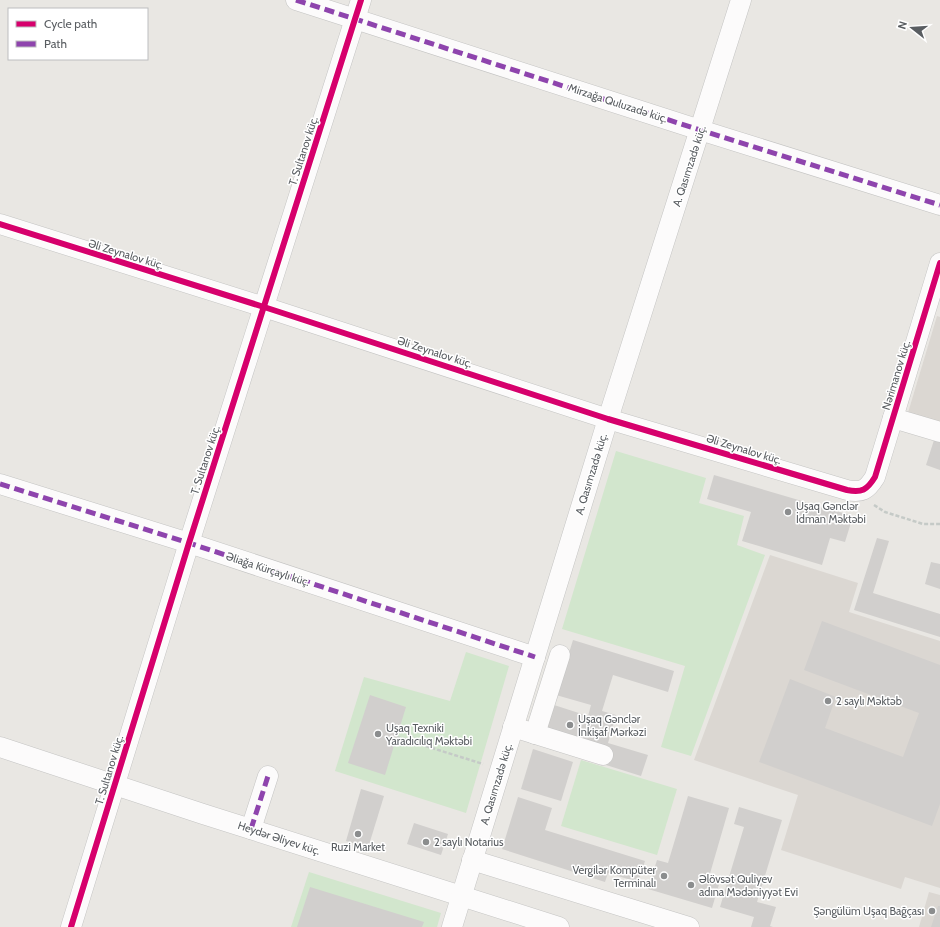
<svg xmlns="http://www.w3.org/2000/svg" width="940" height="927" font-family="Cabin,sans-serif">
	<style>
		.education { fill: #dbd7d2 }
		.green { fill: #d2e6cd }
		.building { fill: #d1cfcd }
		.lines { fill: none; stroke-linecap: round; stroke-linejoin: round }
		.minor-casing { stroke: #c4c4c3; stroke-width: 21 }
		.path { stroke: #c5cac7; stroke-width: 2.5; stroke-dasharray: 4 2; stroke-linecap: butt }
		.minor { stroke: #fcfbfb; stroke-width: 20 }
		.quiet { stroke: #8e44ad; stroke-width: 5; stroke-dasharray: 10 5; stroke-linecap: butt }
		.cycleway-casing { stroke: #fff; stroke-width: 8 }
		.cycleway { stroke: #d6006c; stroke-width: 6 }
		.poi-dot { fill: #8b8d8e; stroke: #fff; stroke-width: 1.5 }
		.labels { text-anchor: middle; stroke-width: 3; stroke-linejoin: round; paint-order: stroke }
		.street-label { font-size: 11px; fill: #595d61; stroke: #fff }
		.poi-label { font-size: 11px; fill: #595d61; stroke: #fff; text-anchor: start }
	</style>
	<rect width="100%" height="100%" fill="#e9e7e3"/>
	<g class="education">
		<polygon points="937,316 940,317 940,426 907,416"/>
		<polygon points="770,555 858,583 849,612 940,641 940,888 905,877 901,889 781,850 798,795 694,760"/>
		<polygon points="929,892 940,895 940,927 919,927"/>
	</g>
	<g class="green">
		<polygon points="616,451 706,478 699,503 744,516 737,545 765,555 691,756 661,747 685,666 562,629"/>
		<polygon points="466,652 509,666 466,813 335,771 364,677 450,701"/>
		<polygon points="581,760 677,789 657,855 561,826"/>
		<polygon points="309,872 441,913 437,927 291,927"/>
	</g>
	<g class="building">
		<polygon points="935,437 940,439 940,470 926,465"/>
		<polygon points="714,475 853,516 845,542 830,538 822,565 742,541 751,512 707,499"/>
		<polygon points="877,538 889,541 873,593 940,614 940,637 854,610"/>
		<polygon points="931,562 940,564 940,589 925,584"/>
		<polygon points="822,621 940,665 940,804 932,826 759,762 790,679 836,697 825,728 903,757 919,713 804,670"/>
		<polygon points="573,640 674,671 668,692 613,675 602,711 616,715 608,743 648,755 641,776 606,765 611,748 544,728 551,704 588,716 591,705 556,695"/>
		<polygon points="370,695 406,707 385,775 348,763"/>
		<polygon points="533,749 573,762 561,801 521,789"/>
		<polygon points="361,789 384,796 368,848 346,841"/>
		<polygon points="688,796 729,808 709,877 720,881 712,908 648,889 657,860 668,863"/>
		<polygon points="518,797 552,808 545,830 645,861 638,882 608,873 605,882 502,849"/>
		<polygon points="739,807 782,820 757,902 776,907 770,926 773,927 751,927 754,917 720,907 744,827 734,824"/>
		<polygon points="414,823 448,834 441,855 407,844"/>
		<polygon points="310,887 424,922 422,927 297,927"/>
		<polygon points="938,906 940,906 940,927 931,927"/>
	</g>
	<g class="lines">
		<defs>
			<g id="minor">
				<polyline points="296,0 700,130 940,205"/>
				<path d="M 0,224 L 264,307 L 608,419 L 847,490 C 862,493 867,490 875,477 L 940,263"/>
				<polyline points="893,418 940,432"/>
				<polyline points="0,484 189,543 535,657"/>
				<polyline points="513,727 603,755"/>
				<polyline points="535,734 560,655"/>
				<polyline points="0,747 203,814 559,927"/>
				<polyline points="251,829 268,776"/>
				<polyline points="472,860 689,927"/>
				<polyline points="71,927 189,543 361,0"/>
				<polyline points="452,927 608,419 741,0"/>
			</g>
		</defs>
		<use href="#minor" class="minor-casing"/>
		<g class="path">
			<polyline points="874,505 885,512 923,524 940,524"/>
			<polyline points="397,737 483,764"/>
		</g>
		<use href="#minor" class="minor"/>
		<g class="quiet">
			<polyline points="296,0 700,130 940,205"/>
			<polyline points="0,484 189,543 535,657"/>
			<polyline points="251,829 268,776"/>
		</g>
		<defs>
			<g id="cycleway">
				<path d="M 0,224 L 264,307 L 608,419 L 847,490 C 862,493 867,490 875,477 L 940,263"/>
				<polyline points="71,927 189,543 361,0"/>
			</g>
		</defs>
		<use href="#cycleway" class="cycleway-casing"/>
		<use href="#cycleway" class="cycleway"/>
	</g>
	<g class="poi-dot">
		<circle cx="788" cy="512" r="4"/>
		<circle cx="828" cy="701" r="4"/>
		<circle cx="570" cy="725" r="4"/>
		<circle cx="378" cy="734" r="4"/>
		<circle cx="358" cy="834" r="4"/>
		<circle cx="426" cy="842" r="4"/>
		<circle cx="664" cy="876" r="4"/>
		<circle cx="691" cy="885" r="4"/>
		<circle cx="932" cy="911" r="4"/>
	</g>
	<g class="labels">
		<g class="street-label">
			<text transform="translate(618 103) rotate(18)" y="4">Mirzağa Quluzadə küç.</text>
			<text transform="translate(303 151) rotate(-72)" y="4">T. Sultanov küç.</text>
			<text transform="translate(689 166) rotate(-72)" y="4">A. Qasımzadə küç.</text>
			<text transform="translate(126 254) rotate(17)" y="4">Əli Zeynalov küç.</text>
			<text transform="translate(435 352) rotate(18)" y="4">Əli Zeynalov küç.</text>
			<text transform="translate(896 375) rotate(-73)" y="4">Nərimanov küç.</text>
			<text transform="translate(744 449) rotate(17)" y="4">Əli Zeynalov küç.</text>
			<text transform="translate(205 460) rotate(-72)" y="4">T. Sultanov küç.</text>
			<text transform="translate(591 474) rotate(-73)" y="4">A. Qasımzadə küç.</text>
			<text transform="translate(268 569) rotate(18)" y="4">Əliağa Kürçaylı küç.</text>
			<text transform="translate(109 770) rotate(-73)" y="4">T. Sultanov küç.</text>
			<text transform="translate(496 784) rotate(-73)" y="4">A. Qasımzadə küç.</text>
			<text transform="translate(279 838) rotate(18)" y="4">Heydər Əliyev küç.</text>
		</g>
		<g class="poi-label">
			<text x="796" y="510">Uşaq Gənclər<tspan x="796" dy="13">İdman Məktəbi</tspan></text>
			<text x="836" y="705">2 saylı Məktəb</text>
			<text x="578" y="723">Uşaq Gənclər<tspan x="578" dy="13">İnkişaf Mərkəzi</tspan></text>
			<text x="386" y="732">Uşaq Texniki<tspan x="386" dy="13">Yaradıcılıq Məktəbi</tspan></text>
			<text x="434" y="846">2 saylı Notarius</text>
			<text x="358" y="851" text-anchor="middle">Ruzi Market</text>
			<text x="656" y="874" text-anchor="end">Vergilər Kompüter<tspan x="656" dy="13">Terminalı</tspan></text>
			<text x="699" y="883">Əlövsət Quliyev<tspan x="699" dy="13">adına Mədəniyyət Evi</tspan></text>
			<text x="924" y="915" text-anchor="end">Şəngülüm Uşaq Bağçası</text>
		</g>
	</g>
	<rect x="8" y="8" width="140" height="52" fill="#ffffff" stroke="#bdbec0"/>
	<rect x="16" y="21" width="20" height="6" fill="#d6006c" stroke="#bdbec0"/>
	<text x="44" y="28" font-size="12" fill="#595d61">Cycle path</text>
	<rect x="16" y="41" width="20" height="6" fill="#8e44ad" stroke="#bdbec0"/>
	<text x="44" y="48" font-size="12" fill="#595d61">Path</text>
	<g transform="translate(912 28) rotate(287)" stroke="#ffffff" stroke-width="3" paint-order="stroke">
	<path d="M0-3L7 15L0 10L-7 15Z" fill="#595d61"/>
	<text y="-6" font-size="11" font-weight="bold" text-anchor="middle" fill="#595d61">N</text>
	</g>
</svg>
